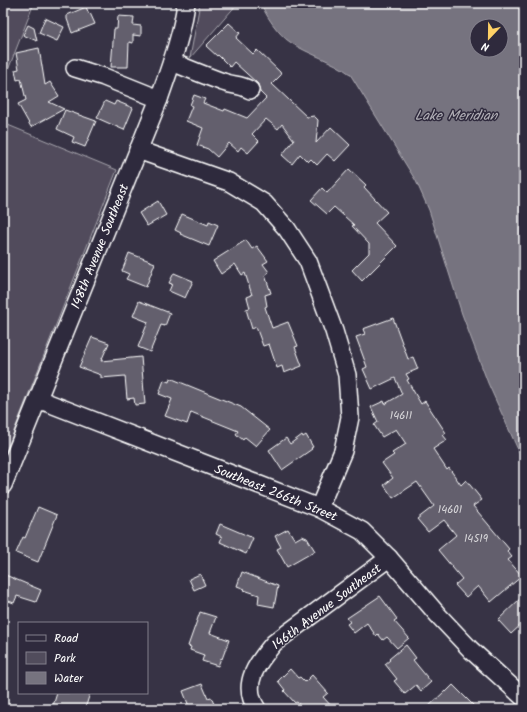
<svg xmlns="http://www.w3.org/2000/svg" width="527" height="712" font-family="Kalam,sans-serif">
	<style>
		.green { fill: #514c5c; stroke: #a8a6ae }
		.water { fill: #76737f; stroke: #adabb2; fill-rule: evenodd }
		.building { fill: #635f6d; stroke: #fff }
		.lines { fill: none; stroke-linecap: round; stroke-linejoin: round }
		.minor-casing { stroke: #fff; stroke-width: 20 }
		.minor { stroke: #2f2a3d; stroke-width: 17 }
		.labels { text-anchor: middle; stroke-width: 3; stroke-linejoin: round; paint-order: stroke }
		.number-label { font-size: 11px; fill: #d8d7da }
		.street-label { font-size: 13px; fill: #fff; stroke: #2f2a3d }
		.water-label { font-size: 14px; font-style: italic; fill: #b4b2b9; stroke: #2f2a3d }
	</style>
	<rect width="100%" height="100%" fill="#373345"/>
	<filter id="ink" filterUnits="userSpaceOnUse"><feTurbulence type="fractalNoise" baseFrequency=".025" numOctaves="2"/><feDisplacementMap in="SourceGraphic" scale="8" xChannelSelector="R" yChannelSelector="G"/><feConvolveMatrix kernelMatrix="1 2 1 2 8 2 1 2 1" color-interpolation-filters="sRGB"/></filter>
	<g filter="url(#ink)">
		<g class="green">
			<polygon points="3,3 34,3 3,83"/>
			<polygon points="200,3 238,3 190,58"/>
			<polygon points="3,123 117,170 3,459"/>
		</g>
		<path class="water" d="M 261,3 L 524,3 L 524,463 L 488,383 L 462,314 L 429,210 L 416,181 L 350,74 C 332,60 309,55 290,42 C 279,35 265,15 261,3 ZM 477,26 L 501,26 L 501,50 L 477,50 Z"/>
		<g class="building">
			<polygon points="86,7 89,14 90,13 95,24 72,33 67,19 67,15"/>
			<polygon points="118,16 134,17 133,25 141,26 141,36 133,35 133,43 129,42 128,67 111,67 114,29 117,29"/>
			<polygon points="45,18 64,27 57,41 39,33"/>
			<polygon points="229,23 240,33 236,38 253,54 257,50 280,72 281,75 272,84 307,117 314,116 318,120 316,143 331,127 350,145 335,161 327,154 317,165 311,159 308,162 300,154 292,164 282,155 294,140 282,124 278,129 266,119 252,134 259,141 248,153 241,147 238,151 229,143 217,157 208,149 197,145 203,128 186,121 192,106 190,105 194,95 205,99 203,103 224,111 225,109 247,118 266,98 260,92 258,84 234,62 230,67 218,55 217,56 206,46"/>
			<polygon points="28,25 34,28 37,41 23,35"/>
			<polygon points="39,48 45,85 50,82 59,96 49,102 64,109 31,127 18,104 26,100 21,79 17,80 15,70 19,69 16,53"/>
			<polygon points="105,101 114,105 116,101 133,108 124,130 97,118"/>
			<polygon points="65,110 96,121 85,147 72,142 74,137 57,129"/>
			<polygon points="349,169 366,185 364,187 387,212 375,223 397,246 362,281 352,270 369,253 369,244 352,226 354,225 334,207 327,214 311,200 322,188 327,193"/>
			<polygon points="158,201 166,215 147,226 139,213"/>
			<polygon points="182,214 208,225 209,221 218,225 209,246 180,234 181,233 175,230"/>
			<polygon points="246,240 252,249 257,246 268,261 263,264 269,272 265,275 271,293 265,295 267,306 265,307 272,328 288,322 298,346 295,347 302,366 284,373 282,366 277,368 269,344 263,346 256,327 252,329 246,309 250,308 247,297 252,295 245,273 242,275 235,264 221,274 213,261"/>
			<polygon points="129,253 155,263 146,287 126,279 129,274 122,271"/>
			<polygon points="174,273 193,281 185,298 169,291 172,284 169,283"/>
			<polygon points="139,301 170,313 165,326 161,325 150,352 138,347 148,322 133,316"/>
			<polygon points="393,318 408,359 413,357 418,369 406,374 409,379 407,380 421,404 425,401 446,433 443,435 447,440 433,449 447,470 449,468 461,485 466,480 482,500 473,506 509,549 507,551 512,557 508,560 522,576 491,602 478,586 466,597 455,585 462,579 438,550 456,535 444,520 428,532 417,519 434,506 417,482 393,498 384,485 393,478 382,463 394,455 392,453 406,444 396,429 382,437 374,425 378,422 371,407 384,401 385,404 402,394 395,378 372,389 363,369 367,367 356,337 365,334 363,329"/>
			<polygon points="92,337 109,343 101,361 141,357 145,404 135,405 134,398 127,399 125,376 101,378 101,375 79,367"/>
			<polygon points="170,378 241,407 270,430 256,446 245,437 243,440 236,434 238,431 191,412 187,424 165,416 172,399 159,394 164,380 169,382"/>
			<polygon points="302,435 303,437 306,435 313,447 311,448 312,449 282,470 269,450 286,438 290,444"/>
			<polygon points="38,507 57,515 38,562 16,553 23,537 25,538"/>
			<polygon points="220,524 253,538 246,554 220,542 222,537 216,534"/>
			<polygon points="288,529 295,540 302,536 307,538 315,551 287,567 277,549 281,547 275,536"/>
			<polygon points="242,572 278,586 274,607 258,604 259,595 244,590 245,589 237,586"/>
			<polygon points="3,574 41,590 36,602 17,596 14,603 3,599"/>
			<polygon points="200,574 205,585 194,590 189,579"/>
			<polygon points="524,595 524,622 511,634 498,620"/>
			<polygon points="380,596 397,619 394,621 409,638 397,648 387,637 383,640 378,634 376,636 367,623 354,633 347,624 350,622 347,618"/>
			<polygon points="200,612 216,617 210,633 229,640 222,659 221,658 218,666 202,661 204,655 190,650 191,647 188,646"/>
			<polygon points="406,645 416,658 413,660 431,682 421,691 416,685 405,694 394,681 397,679 385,664 390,660 389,659"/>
			<polygon points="290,669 298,678 300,677 305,682 312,675 328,693 323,697 334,709 303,709 297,702 295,703 284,691 285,690 278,681"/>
			<polygon points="202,684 208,698 211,697 216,709 190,709 183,691"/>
			<polygon points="453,685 477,709 426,709 445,691 446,692"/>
			<polygon points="57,693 90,693 85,709 52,709"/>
		</g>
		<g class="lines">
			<defs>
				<g id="minor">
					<path d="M 172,62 C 189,69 206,76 223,82 C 233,86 240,84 250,90"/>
					<polyline points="75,68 104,77 159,99"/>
					<polyline points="138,150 229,182 264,203 287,229 308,261 334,331 347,375 350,417 343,451 319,508"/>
					<polyline points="38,399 319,508 362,531 389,558 438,615 471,650 524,698"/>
					<path d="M 3,485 L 159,99 C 170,67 182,36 186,3"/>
					<path d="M 257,709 C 240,684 258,662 274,643 L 389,558"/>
				</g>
			</defs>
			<use href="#minor" class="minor-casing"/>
			<use href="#minor" class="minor"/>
		</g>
	</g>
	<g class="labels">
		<g class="number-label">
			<text x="401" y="419">14611</text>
			<text x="450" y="513">14601</text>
			<text x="476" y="542">14519</text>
		</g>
		<g class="street-label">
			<text transform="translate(99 246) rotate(-68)" y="5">148th Avenue Southeast</text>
			<text transform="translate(276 492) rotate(22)" y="5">Southeast 266th Street</text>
			<text transform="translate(326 606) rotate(-37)" y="5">146th Avenue Southeast</text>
		</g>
		<g class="water-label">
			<text x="456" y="120">Lake Meridian</text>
		</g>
	</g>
	<rect width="527" height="712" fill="none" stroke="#2f2a3d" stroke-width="16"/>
	<rect x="8" y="8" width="511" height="696" fill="none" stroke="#fff" stroke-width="1.5" filter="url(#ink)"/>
	<rect x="18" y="622" width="130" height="72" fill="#2f2a3d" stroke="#827f8b"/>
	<rect x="26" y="635" width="20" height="6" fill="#2f2a3d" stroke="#827f8b"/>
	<text x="54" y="642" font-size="12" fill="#ffffff">Road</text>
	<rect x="26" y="652" width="20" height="12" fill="#514c5c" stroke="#827f8b"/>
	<text x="54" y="662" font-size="12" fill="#ffffff">Park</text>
	<rect x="26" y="672" width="20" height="12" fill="#76737f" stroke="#827f8b"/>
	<text x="54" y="682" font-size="12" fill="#ffffff">Water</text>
	<g transform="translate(489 38) rotate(202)"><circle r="19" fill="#2f2a3d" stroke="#827f8b"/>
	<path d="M0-3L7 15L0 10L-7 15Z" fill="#ffd166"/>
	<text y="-6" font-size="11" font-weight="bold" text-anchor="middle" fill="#ffffff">N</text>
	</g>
</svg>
